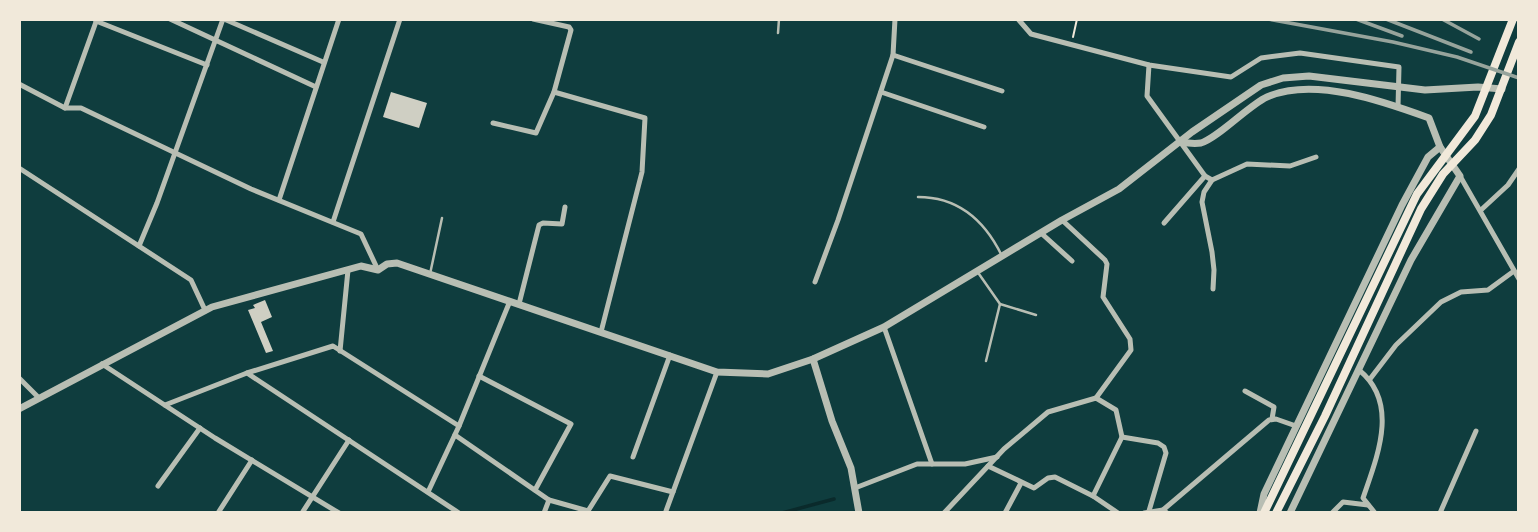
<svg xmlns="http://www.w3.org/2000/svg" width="1538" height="532" font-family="'Fira Sans Condensed',sans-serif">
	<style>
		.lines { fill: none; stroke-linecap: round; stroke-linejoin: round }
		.stream { stroke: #0a2a2b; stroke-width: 3.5 }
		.building { fill: #cfcfc3 }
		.path { stroke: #f1e9da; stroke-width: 2 }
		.service { stroke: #b8beb3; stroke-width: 2.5 }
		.minor { stroke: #b8beb3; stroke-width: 5 }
		.tertiary { stroke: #b8beb3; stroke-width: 7 }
		.secondary { stroke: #f1e9da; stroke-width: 8 }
		.rail { stroke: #97a49c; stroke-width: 3.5 }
	</style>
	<rect width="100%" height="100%" fill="#0f3d3e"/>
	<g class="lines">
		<polyline class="stream" points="782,513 834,499"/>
	</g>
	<g class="building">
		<polygon points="391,92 427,103 419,128 383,117"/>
		<polygon points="265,300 272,317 261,322 273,351 266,353 248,310 255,308 253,305"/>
	</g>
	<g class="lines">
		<polyline class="path" points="1073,37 1077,19"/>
		<g class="service">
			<polyline points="778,33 779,19"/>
			<path d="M 918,197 C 959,197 985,221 1002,256"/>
			<polyline points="430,274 442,218"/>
			<polyline points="979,274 1000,304 1036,315"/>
			<polyline points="986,361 1000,304"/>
		</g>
		<g class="minor">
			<polyline points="170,19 316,87"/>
			<polyline points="224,19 323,62"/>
			<polyline points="1018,19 1031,34 1149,65 1231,77 1261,58 1300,53 1399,67 1398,107"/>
			<polyline points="96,21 207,65"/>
			<polyline points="893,55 1002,91"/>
			<polyline points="1149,65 1147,96 1205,176 1212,180 1247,164 1290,166 1316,157"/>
			<polyline points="19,84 65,108 81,108 251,189 361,234 378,270"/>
			<polyline points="554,92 645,118 642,172 601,332"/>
			<polyline points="881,92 984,127"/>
			<polyline points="65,108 97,19"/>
			<polyline points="493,123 536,133 554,92 571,30 569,27 533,19"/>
			<polyline points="19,168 191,280 205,310"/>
			<polyline points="1460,176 1519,279"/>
			<polyline points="1212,180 1204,192 1202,202 1212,252 1214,270 1213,289"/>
			<polyline points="279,200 339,19"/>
			<polyline points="1481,210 1508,185 1519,169"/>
			<polyline points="1062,220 1105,260 1107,264 1103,297 1130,339 1131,350 1096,398"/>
			<polyline points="333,222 400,19"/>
			<polyline points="1164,223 1205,176"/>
			<polyline points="1041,233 1072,261"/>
			<polyline points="139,246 157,203 223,19"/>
			<polyline points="815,282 838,220 893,55 895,19"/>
			<polyline points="519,304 539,225 543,223 562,224 565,207"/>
			<polyline points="884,327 932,464"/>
			<polyline points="340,351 348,270"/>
			<polyline points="102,364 215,438 339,513"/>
			<path d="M 1359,370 C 1400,403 1377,457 1363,498 L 1375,513"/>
			<polyline points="247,373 333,346 459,426 428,492"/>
			<polyline points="479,376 571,424 535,490"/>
			<polyline points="19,378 39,398"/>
			<polyline points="1370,379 1396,345 1441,302 1461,292 1488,290 1514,271"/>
			<polyline points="1245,391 1274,407 1272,419"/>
			<polyline points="165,405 247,373 459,513"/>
			<polyline points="459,426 510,301"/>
			<polyline points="455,435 549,500 544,513"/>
			<polyline points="1122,437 1158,443 1164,447 1166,453 1149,511"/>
			<polyline points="633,457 670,355"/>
			<polyline points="988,466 1034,488 1048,478 1055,477 1093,496 1118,513"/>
			<polyline points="158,486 200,428"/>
			<polyline points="855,488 917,464 965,464 997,457"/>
			<polyline points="549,500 588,511 610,476 673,492"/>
			<polyline points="1163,510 1269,420 1276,419 1296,426"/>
			<polyline points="666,511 717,372"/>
			<polyline points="218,513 252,460"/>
			<polyline points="302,513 349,440"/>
			<polyline points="944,513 1004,449 1048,412 1096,398 1116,410 1122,437 1093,496"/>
			<polyline points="1005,513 1021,483"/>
			<polyline points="1144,513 1163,510 1167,513"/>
			<polyline points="1332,513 1343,502 1368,505"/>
			<polyline points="1440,513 1476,431"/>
		</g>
		<g class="tertiary">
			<path d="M 1180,142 C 1186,143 1195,144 1201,143 C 1218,138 1249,105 1267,97 C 1314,76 1385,102 1429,118 L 1440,147 L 1460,176 L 1411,260 L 1290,513"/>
			<polyline points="813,359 832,421 851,468 859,513"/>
			<polyline points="19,409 212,307 361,266 378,270 387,264 397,263 717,372 768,374 813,359 884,327 1062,220 1119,189 1192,132 1261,85 1283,78 1309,76 1425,90 1478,87 1502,89"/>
			<polyline points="1260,513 1264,494 1402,205 1428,157 1440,147"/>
		</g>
		<g class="secondary">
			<polyline points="1264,513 1417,194 1475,116 1513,19"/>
			<polyline points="1276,513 1325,416 1421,209 1443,174 1475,140 1491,115 1519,42"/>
		</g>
		<g class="rail">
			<polyline points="1268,19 1393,42 1457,57 1519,78"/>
			<polyline points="1356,19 1402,36"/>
			<polyline points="1386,19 1471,52"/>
			<polyline points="1442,19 1479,39"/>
		</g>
	</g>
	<rect width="1538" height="532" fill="none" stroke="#f1e9da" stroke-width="42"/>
</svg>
